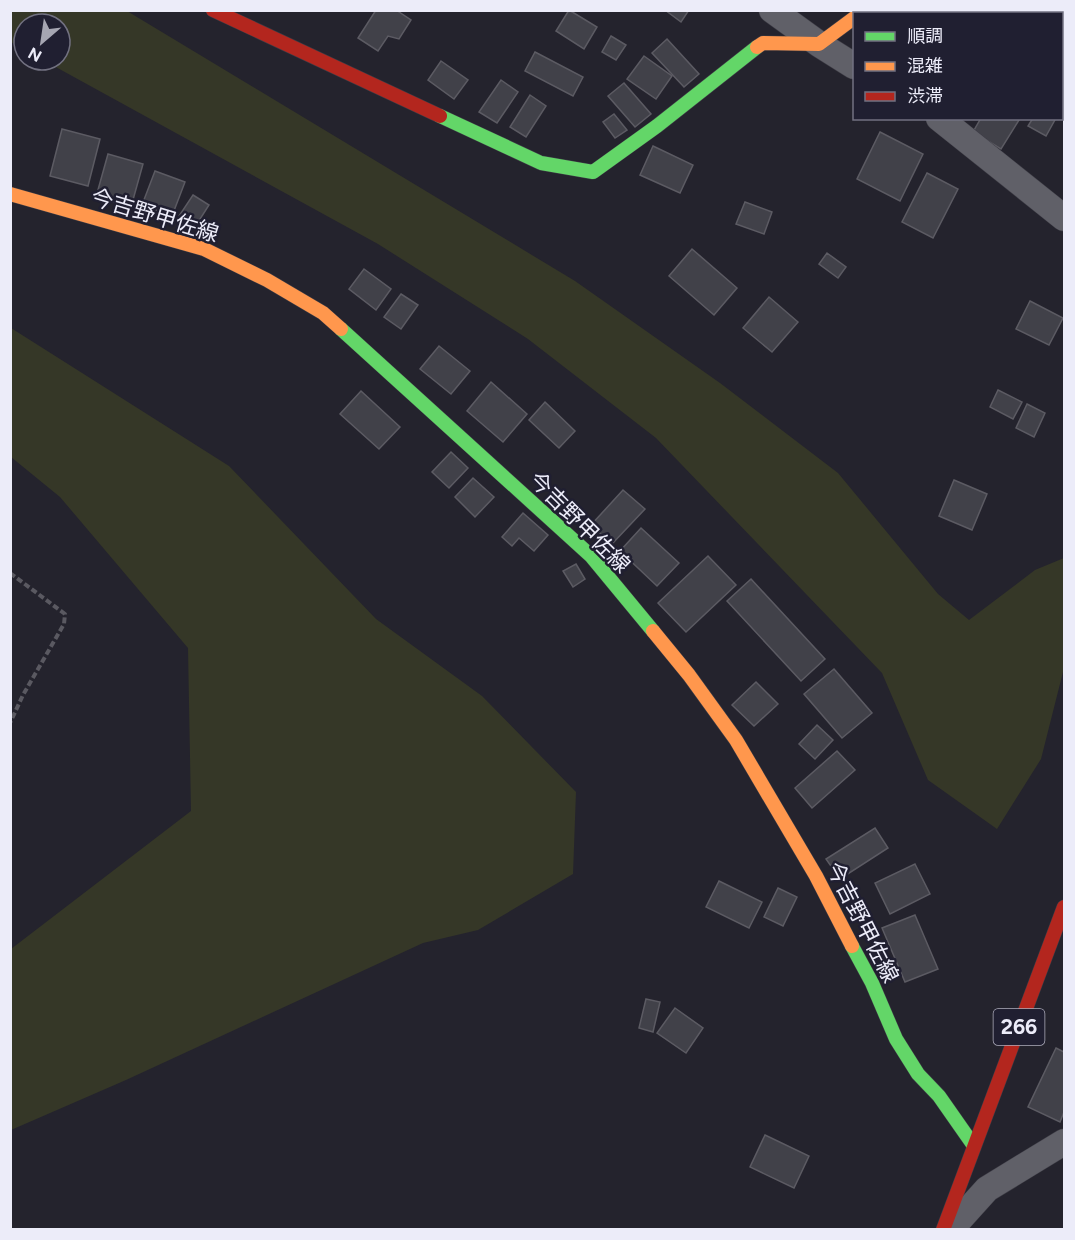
<svg xmlns="http://www.w3.org/2000/svg" width="1075" height="1240" font-family="Figtree,'Noto Sans JP',sans-serif">
	<style>
		.green { fill: #353727 }
		.building { fill: #414149; stroke: #5c5b63; stroke-width: 1.5 }
		.lines { fill: none; stroke-linecap: round; stroke-linejoin: round }
		.street-casing { stroke: #3e3d46; stroke-width: 27 }
		.fast-casing { stroke: #3e3d46; stroke-width: 15 }
		.slow-casing { stroke: #3e3d46; stroke-width: 15 }
		.jam-casing { stroke: #3e3d46; stroke-width: 15 }
		.path { stroke: #5a5961; stroke-width: 4; stroke-dasharray: 6 3; stroke-linecap: butt }
		.street { stroke: #606068; stroke-width: 26 }
		.fast { stroke: #63d668; stroke-width: 14 }
		.slow { stroke: #ff974d; stroke-width: 14 }
		.jam { stroke: #b3261e; stroke-width: 14 }
		.labels { text-anchor: middle; stroke-width: 5; stroke-linejoin: round; paint-order: stroke }
		.shield { fill: #201f31; stroke: #afaebd; stroke-width: 1.5 }
		.shield-label { font-size: 21px; font-weight: bold; fill: #ececf9 }
		.street-label { font-size: 22px; fill: #ececf9; stroke: #201f31 }
	</style>
	<rect width="100%" height="100%" fill="#24232d"/>
	<g class="green">
		<polygon points="10,11 127,11 575,281 720,383 838,473 938,594 969,620 1035,570 1064,558 1064,668 1041,759 997,829 928,780 882,673 656,438 528,339 378,244 43,60 60,60 60,24 24,24 24,50 11,42"/>
		<polygon points="11,328 229,466 376,619 482,696 576,792 573,874 478,930 423,943 126,1080 11,1130 11,949 191,811 188,648 60,497 11,457"/>
	</g>
	<g class="building">
		<polygon points="376,10 396,10 411,20 399,39 388,36 378,51 358,38"/>
		<polygon points="569,10 597,27 584,49 556,31"/>
		<polygon points="665,10 689,10 681,22"/>
		<polygon points="965,10 1001,10 1002,11 1001,14 963,14"/>
		<polygon points="611,36 626,45 616,60 602,52"/>
		<polygon points="667,39 699,74 684,87 652,53"/>
		<polygon points="535,52 583,77 573,96 525,71"/>
		<polygon points="644,56 672,76 656,99 627,79"/>
		<polygon points="441,61 468,80 454,99 428,80"/>
		<polygon points="501,80 518,92 497,123 479,112"/>
		<polygon points="624,83 651,114 635,127 608,96"/>
		<polygon points="530,95 546,106 526,137 510,127"/>
		<polygon points="614,114 627,130 615,138 603,122"/>
		<polygon points="981,118 1017,118 1019,120 1001,149 973,132"/>
		<polygon points="1033,118 1056,118 1046,136 1028,126"/>
		<polygon points="62,129 100,139 88,186 50,176"/>
		<polygon points="880,132 923,154 900,201 857,179"/>
		<polygon points="653,146 693,165 680,193 640,175"/>
		<polygon points="108,154 143,164 131,207 96,197"/>
		<polygon points="155,171 185,182 172,216 142,205"/>
		<polygon points="927,173 958,189 933,238 902,222"/>
		<polygon points="193,195 209,205 195,227 179,216"/>
		<polygon points="745,202 772,212 764,234 736,224"/>
		<polygon points="692,249 737,288 714,315 669,276"/>
		<polygon points="827,253 846,267 838,278 819,264"/>
		<polygon points="364,269 391,289 376,310 349,289"/>
		<polygon points="401,294 418,305 401,329 384,317"/>
		<polygon points="769,297 798,322 772,352 743,328"/>
		<polygon points="1030,301 1063,318 1049,345 1016,329"/>
		<polygon points="439,346 470,371 451,394 420,369"/>
		<polygon points="491,382 527,414 503,442 467,411"/>
		<polygon points="998,390 1022,402 1013,419 990,407"/>
		<polygon points="361,391 400,427 379,449 340,414"/>
		<polygon points="545,402 575,431 559,448 529,420"/>
		<polygon points="1027,404 1045,413 1034,437 1016,428"/>
		<polygon points="451,452 468,468 449,488 432,472"/>
		<polygon points="473,478 494,497 475,517 455,497"/>
		<polygon points="954,480 987,494 972,530 939,516"/>
		<polygon points="623,490 645,509 612,544 591,525"/>
		<polygon points="523,513 548,535 534,551 519,538 512,546 502,537"/>
		<polygon points="641,528 679,563 657,586 620,551"/>
		<polygon points="708,556 736,585 686,632 658,603"/>
		<polygon points="576,564 585,579 573,587 563,571"/>
		<polygon points="751,579 825,659 801,681 727,601"/>
		<polygon points="834,669 872,713 842,738 804,694"/>
		<polygon points="756,682 778,704 754,726 732,705"/>
		<polygon points="817,725 833,740 815,759 799,744"/>
		<polygon points="837,751 855,770 812,808 795,788"/>
		<polygon points="875,828 888,848 840,879 826,859"/>
		<polygon points="915,864 930,894 890,914 875,883"/>
		<polygon points="719,881 762,902 749,928 706,907"/>
		<polygon points="778,888 797,897 783,926 764,917"/>
		<polygon points="915,915 938,969 905,982 882,928"/>
		<polygon points="646,999 660,1002 653,1032 639,1028"/>
		<polygon points="675,1008 703,1028 686,1053 657,1033"/>
		<polygon points="1056,1048 1064,1052 1064,1112 1060,1122 1028,1107"/>
		<polygon points="765,1135 809,1156 794,1188 750,1167"/>
	</g>
	<g class="lines">
		<defs>
			<g id="street">
				<polyline points="772,10 819,44 854,66"/>
				<polyline points="939,118 1064,218"/>
				<polyline points="950,1230 987,1189 1064,1142"/>
			</g>
			<g id="fast">
				<polyline points="440,116 541,163 593,172 657,126 757,47"/>
				<polyline points="341,329 591,556 653,631"/>
				<polyline points="852,946 872,983 896,1039 918,1074 939,1096 974,1146"/>
			</g>
			<g id="slow">
				<polyline points="757,47 763,43 819,44 854,18"/>
				<polyline points="10,194 204,249 267,280 323,313 341,329"/>
				<polyline points="653,631 689,675 736,740 816,876 852,946"/>
			</g>
			<g id="jam">
				<polyline points="213,10 440,116"/>
				<polyline points="943,1230 1064,907"/>
			</g>
		</defs>
		<use href="#street" class="street-casing"/>
		<use href="#fast" class="fast-casing"/>
		<use href="#slow" class="slow-casing"/>
		<use href="#jam" class="jam-casing"/>
		<polyline class="path" points="10,573 65,614 64,624 23,695 10,723"/>
		<use href="#street" class="street"/>
		<use href="#fast" class="fast"/>
		<use href="#slow" class="slow"/>
		<use href="#jam" class="jam"/>
	</g>
	<g class="labels">
		<rect class="shield" x="993.5" y="1009" width="51" height="36" rx="4.5"/>
		<g class="shield-label">
			<text x="1019" y="1034">266</text>
		</g>
		<g class="street-label">
			<text transform="translate(155 215) rotate(17)" y="8">今吉野甲佐線</text>
			<text transform="translate(580 522) rotate(45)" y="8">今吉野甲佐線</text>
			<text transform="translate(863 922) rotate(63)" y="8">今吉野甲佐線</text>
		</g>
	</g>
	<rect width="1075" height="1240" fill="none" stroke="#ececf9" stroke-width="24"/>
	<rect x="853" y="12" width="210" height="108" fill="#201f31" stroke="#727181" stroke-width="1.5"/>
	<rect x="865" y="32" width="30" height="9" fill="#63d668" stroke="#727181" stroke-width="1.5"/>
	<text x="907" y="42" font-size="18" fill="#ececf9">順調</text>
	<rect x="865" y="62" width="30" height="9" fill="#ff974d" stroke="#727181" stroke-width="1.5"/>
	<text x="907" y="72" font-size="18" fill="#ececf9">混雑</text>
	<rect x="865" y="92" width="30" height="9" fill="#b3261e" stroke="#727181" stroke-width="1.5"/>
	<text x="907" y="102" font-size="18" fill="#ececf9">渋滞</text>
	<g transform="translate(42 42) rotate(209)"><circle r="28" fill="#201f31" stroke="#727181" stroke-width="1.5"/>
	<path d="M0-4.5L10 22L0 15L-10 22Z" fill="#a6a6b2"/>
	<text y="-9" font-size="16" font-weight="bold" text-anchor="middle" fill="#ececf9">N</text>
	</g>
</svg>
